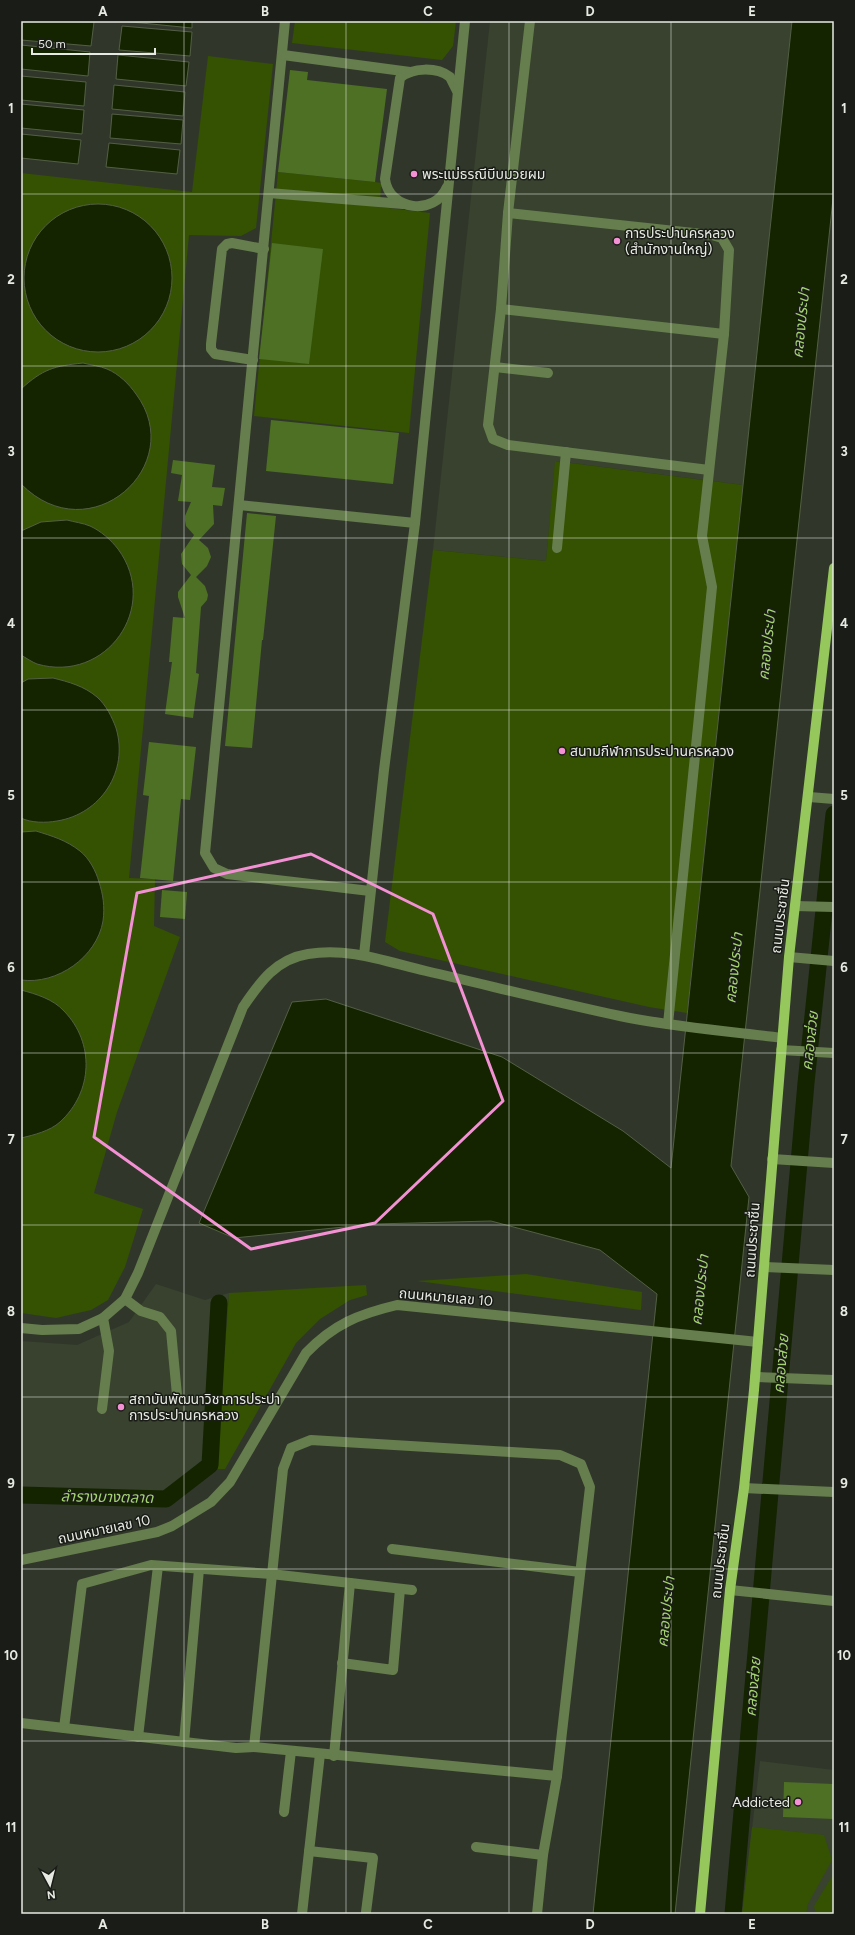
<svg xmlns="http://www.w3.org/2000/svg" width="855" height="1935" font-family="Figtree,'Noto Sans Thai',sans-serif">
	<style>
		.built { fill: #38422e }
		.green { fill: #345202 }
		.water { fill: #142400; stroke: #535f44 }
		.lines { fill: none; stroke-linecap: round; stroke-linejoin: round }
		.canal { stroke: #142400; stroke-width: 17 }
		.building { fill: #4e7024 }
		.minor { stroke: #667e4d; stroke-width: 10 }
		.major { stroke: #95c75d; stroke-width: 10 }
		.marked { fill: none; stroke: #f491d4; stroke-width: 3; stroke-linejoin: round }
		.grid { fill: none; stroke: #e6eae2; stroke-width: 1; stroke-opacity: 0.55 }
		.poi-dot { fill: #f491d4; stroke: #1a1d17; stroke-width: 1.5 }
		.labels { text-anchor: middle; stroke-width: 3; stroke-linejoin: round; paint-order: stroke }
		.poi-label { font-size: 14px; fill: #e6eae2; stroke: #1a1d17; text-anchor: start }
		.street-label { font-size: 14px; fill: #e6eae2; stroke: #1a1d17 }
		.water-label { font-size: 15px; font-style: italic; fill: #a4d46e; stroke: #1a1d17 }
		.neatline { fill: none; stroke: #e6eae2; stroke-width: 1.5 }
		.grid-label { font-size: 13px; text-anchor: middle; font-weight: bold; fill: #e6eae2 }
	</style>
	<rect width="100%" height="100%" fill="#30372a"/>
	<g class="built">
		<polygon points="490,21 792,21 743,485 556,461 546,561 433,550"/>
		<polygon points="156,1284 205,1300 229,1293 216,1469 168,1505 21,1500 21,1341 77,1345 129,1322"/>
		<polygon points="760,1761 834,1770 834,1914 742,1914"/>
	</g>
	<g class="green">
		<polygon points="295,21 409,21 430,23 431,21 456,21 453,46 442,60 292,43"/>
		<polygon points="208,56 273,64 256,228 241,236 189,235 129,878 155,879 154,926 180,937 117,1112 94,1193 143,1209 125,1267 108,1300 91,1310 56,1318 21,1313 21,173 192,192"/>
		<polygon points="278,172 375,182 381,183 380,207 430,213 409,433 254,416"/>
		<polygon points="555,461 743,485 687,1013 649,1007 400,951 385,942 433,550 546,561"/>
		<polygon points="526,1274 642,1292 641,1310 417,1281"/>
		<polygon points="366,1285 367,1295 350,1300 320,1319 296,1343 225,1469 216,1469 229,1293"/>
		<polygon points="752,1827 824,1835 832,1860 808,1904 806,1914 742,1914"/>
		<polygon points="834,1873 834,1914 816,1914 814,1906"/>
	</g>
	<g class="water">
		<polygon points="22,21 94,22 91,46 21,40"/>
		<polygon points="121,21 192,21 192,28"/>
		<polygon points="792,21 834,21 834,189 731,1166 749,1197 675,1914 593,1914 657,1294 600,1250 491,1221 374,1224 234,1238 199,1223 292,1002 326,999 502,1057 623,1131 671,1168"/>
		<polygon points="122,26 192,32 190,56 119,50"/>
		<polygon points="21,45 90,52 88,76 21,69"/>
		<polygon points="118,55 189,62 186,86 116,79"/>
		<polygon points="21,76 86,82 84,106 21,100"/>
		<polygon points="114,85 185,92 183,116 112,109"/>
		<polygon points="21,104 84,110 82,134 21,128"/>
		<polygon points="112,114 183,120 181,144 110,138"/>
		<polygon points="21,134 81,140 78,164 21,158"/>
		<polygon points="109,143 180,150 177,174 106,167"/>
		<circle cx="98" cy="278" r="74"/>
		<path d="M 83,363 C 91,365 100,366 107,369 C 119,374 129,384 136,394 C 189,465 90,554 21,484 L 21,389 C 43,369 54,366 83,363 Z"/>
		<path d="M 67,520 C 74,522 83,523 90,526 C 101,531 111,540 118,549 C 161,607 106,684 37,664 C 32,662 26,658 21,655 L 21,531 L 41,522 Z"/>
		<path d="M 53,678 C 69,682 84,686 97,697 C 106,705 112,717 116,728 C 129,771 101,814 57,821 C 46,823 31,823 21,818 L 21,683 L 28,679 Z"/>
		<path d="M 36,831 C 52,836 66,840 80,851 C 89,858 96,871 99,882 C 103,894 105,907 103,921 C 97,957 57,985 21,980 L 21,832 Z"/>
		<path d="M 21,990 C 36,994 53,999 64,1011 C 95,1043 93,1092 60,1122 C 50,1131 34,1135 21,1138 Z"/>
	</g>
	<g class="lines">
		<g class="canal">
			<polyline points="21,1495 166,1499 210,1465 219,1303"/>
			<polyline points="733,1914 806,1083 834,814"/>
		</g>
	</g>
	<g class="building">
		<polygon points="290,70 308,72 307,80 387,89 375,182 278,172"/>
		<polygon points="272,243 323,249 309,364 259,359"/>
		<polygon points="271,420 399,433 393,484 266,471"/>
		<polygon points="173,460 215,465 212,487 225,488 222,506 213,505 214,524 199,540 208,548 211,557 207,566 196,577 205,586 208,595 207,600 201,607 196,673 199,674 193,718 165,714 172,662 169,662 173,617 185,618 178,597 178,592 191,575 182,564 181,554 194,535 186,526 185,521 185,516 191,502 178,501 182,475 171,473"/>
		<polygon points="247,513 276,516 263,640 262,640 252,748 225,746"/>
		<polygon points="149,742 196,747 190,800 181,799 173,881 140,878 149,796 143,795"/>
		<polygon points="162,890 187,892 185,919 160,917"/>
		<polygon points="784,1782 834,1784 834,1819 783,1817"/>
	</g>
	<g class="lines">
		<g class="minor">
			<polyline points="285,21 205,853 214,868 227,874 370,891"/>
			<polyline points="530,21 508,213 501,309 488,425 493,439 508,445 709,470"/>
			<polyline points="283,55 410,72"/>
			<path d="M 447,187 C 435,216 389,211 385,179 L 400,78 C 413,67 437,67 450,77 L 457,91"/>
			<polyline points="269,193 403,204"/>
			<polyline points="508,213 712,235 722,238 729,250 724,334 702,536 712,587 668,1024"/>
			<polyline points="501,309 724,334"/>
			<polyline points="253,360 215,354 211,349 211,344 222,249 227,244 232,243 264,249"/>
			<polyline points="495,367 548,373"/>
			<polyline points="239,505 415,523"/>
			<polyline points="557,548 566,452"/>
			<polyline points="809,797 834,799"/>
			<polyline points="795,906 834,907"/>
			<polyline points="364,955 384,770 415,523 465,21"/>
			<polyline points="789,957 834,961"/>
			<polyline points="781,1050 834,1053"/>
			<polyline points="772,1159 834,1163"/>
			<polyline points="765,1267 834,1270"/>
			<polyline points="125,1299 141,1311 160,1317 171,1331 177,1395"/>
			<path d="M 21,1328 L 42,1330 L 79,1329 L 103,1318 L 125,1299 L 138,1273 L 243,1007 C 260,982 276,959 308,954 C 349,947 387,962 426,971 C 491,986 555,1002 620,1016 C 673,1027 728,1031 782,1038"/>
			<polyline points="755,1377 834,1380"/>
			<polyline points="102,1409 109,1351 103,1318"/>
			<polyline points="744,1488 834,1492"/>
			<polyline points="392,1549 580,1572"/>
			<path d="M 21,1560 L 157,1532 L 172,1526 L 211,1502 L 230,1482 L 306,1353 C 334,1324 359,1314 397,1305 L 758,1342"/>
			<polyline points="730,1590 834,1601"/>
			<polyline points="342,1663 393,1670 400,1589"/>
			<polyline points="21,1723 236,1748 254,1747 283,1469 291,1448 311,1440 560,1455 581,1464 590,1487 557,1776 543,1855 537,1914"/>
			<polyline points="64,1728 82,1584 151,1565 271,1574 412,1590"/>
			<polyline points="138,1737 158,1566"/>
			<polyline points="184,1742 199,1569"/>
			<polyline points="254,1747 557,1776"/>
			<polyline points="334,1756 350,1583"/>
			<polyline points="284,1812 291,1751"/>
			<polyline points="476,1847 543,1855"/>
			<polyline points="309,1851 373,1858 366,1912"/>
			<polyline points="302,1914 320,1754"/>
		</g>
		<polyline class="major" points="700,1914 730,1590 744,1488 754,1390 789,957 834,568"/>
	</g>
	<path class="marked" d="M 311,854 L 433,914 L 503,1101 L 375,1223 L 251,1249 L 94,1137 L 137,893 Z"/>
	<path class="grid" d="M 184,21 L 184,1914M 346,21 L 346,1914M 509,21 L 509,1914M 671,21 L 671,1914M 21,194 L 834,194M 21,366 L 834,366M 21,538 L 834,538M 21,710 L 834,710M 21,882 L 834,882M 21,1053 L 834,1053M 21,1225 L 834,1225M 21,1397 L 834,1397M 21,1569 L 834,1569M 21,1741 L 834,1741"/>
	<g class="poi-dot">
		<circle cx="414" cy="174" r="4"/>
		<circle cx="617" cy="241" r="4"/>
		<circle cx="562" cy="751" r="4"/>
		<circle cx="121" cy="1407" r="4"/>
		<circle cx="798" cy="1802" r="4"/>
	</g>
	<g class="labels">
		<g class="poi-label">
			<text x="422" y="179">พระแม่ธรณีบีบมวยผม</text>
			<text x="625" y="238">การประปานครหลวง<tspan x="625" dy="16">(สำนักงานใหญ่)</tspan></text>
			<text x="570" y="756">สนามกีฬาการประปานครหลวง</text>
			<text x="129" y="1404">สถาบันพัฒนาวิชาการประปา<tspan x="129" dy="16">การประปานครหลวง</tspan></text>
			<text x="790" y="1807" text-anchor="end">Addicted</text>
		</g>
		<g class="street-label">
			<text transform="translate(780 916) rotate(-83)" y="5">ถนนประชาชื่น</text>
			<text transform="translate(752 1240) rotate(-86)" y="5">ถนนประชาชื่น</text>
			<text transform="translate(446 1297) rotate(5)" y="5">ถนนหมายเลข 10</text>
			<text transform="translate(104 1529) rotate(-12)" y="5">ถนนหมายเลข 10</text>
			<text transform="translate(720 1561) rotate(-83)" y="5">ถนนประชาชื่น</text>
		</g>
		<g class="water-label">
			<text transform="translate(801 323) rotate(-84)" y="5">คลองประปา</text>
			<text transform="translate(767 645) rotate(-84)" y="5">คลองประปา</text>
			<text transform="translate(734 968) rotate(-84)" y="5">คลองประปา</text>
			<text transform="translate(810 1041) rotate(-84)" y="5">คลองส่วย</text>
			<text transform="translate(700 1290) rotate(-84)" y="5">คลองประปา</text>
			<text transform="translate(781 1364) rotate(-85)" y="5">คลองส่วย</text>
			<text transform="translate(107 1497) rotate(1)" y="5">ลำรางบางตลาด</text>
			<text transform="translate(666 1612) rotate(-84)" y="5">คลองประปา</text>
			<text transform="translate(753 1687) rotate(-85)" y="5">คลองส่วย</text>
		</g>
	</g>
	<rect width="855" height="1935" fill="none" stroke="#1a1d17" stroke-width="44"/>
	<g transform="translate(50 1885) rotate(173)" stroke="#1a1d17" stroke-width="3" paint-order="stroke">
	<path d="M0-3L7 15L0 10L-7 15Z" fill="#e6eae2"/>
	<text y="-6" font-size="11" font-weight="bold" text-anchor="middle" fill="#e6eae2">N</text>
	</g>
	<path d="M32 48v6h123v-6" fill="none" stroke="#e6eae2" stroke-width="2"/>
	<text x="38" y="48" font-size="12" fill="#e6eae2" stroke="#1a1d17" stroke-width="3" paint-order="stroke">50 m</text>
	<rect x="22" y="22" width="811" height="1891" class="neatline"/>
	<g class="grid-label">
		<text x="103" y="16">A</text>
		<text x="265" y="16">B</text>
		<text x="428" y="16">C</text>
		<text x="590" y="16">D</text>
		<text x="752" y="16">E</text>
		<text x="11" y="113">1</text>
		<text x="844" y="113">1</text>
		<text x="11" y="284">2</text>
		<text x="844" y="284">2</text>
		<text x="11" y="456">3</text>
		<text x="844" y="456">3</text>
		<text x="11" y="628">4</text>
		<text x="844" y="628">4</text>
		<text x="11" y="800">5</text>
		<text x="844" y="800">5</text>
		<text x="11" y="972">6</text>
		<text x="844" y="972">6</text>
		<text x="11" y="1144">7</text>
		<text x="844" y="1144">7</text>
		<text x="11" y="1316">8</text>
		<text x="844" y="1316">8</text>
		<text x="11" y="1488">9</text>
		<text x="844" y="1488">9</text>
		<text x="11" y="1660">10</text>
		<text x="844" y="1660">10</text>
		<text x="11" y="1832">11</text>
		<text x="844" y="1832">11</text>
		<text x="103" y="1929">A</text>
		<text x="265" y="1929">B</text>
		<text x="428" y="1929">C</text>
		<text x="590" y="1929">D</text>
		<text x="752" y="1929">E</text>
	</g>
</svg>
